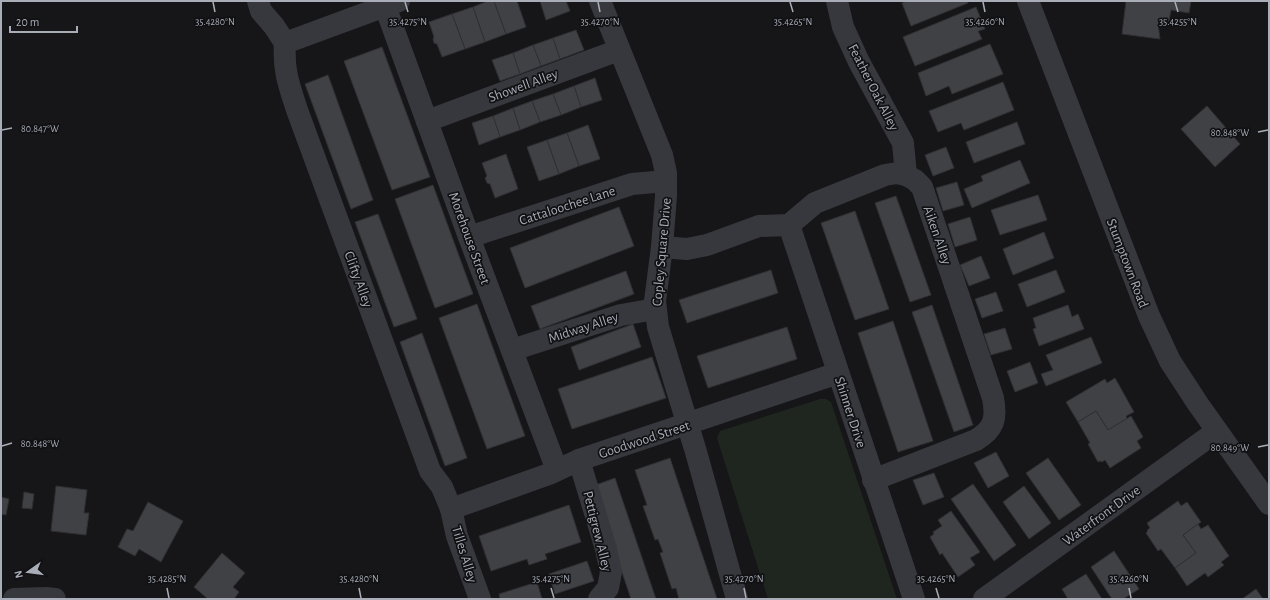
<svg xmlns="http://www.w3.org/2000/svg" width="1270" height="600" font-family="'Alegreya Sans',sans-serif">
	<style>
		.green { fill: #1e261f }
		.building { fill: #404145; stroke: #303034 }
		.lines { fill: none; stroke-linecap: round; stroke-linejoin: round }
		.minor { stroke: #37383d; stroke-width: 22 }
		.ticks { fill: none; stroke: #a8adb8; stroke-width: 1.5 }
		.labels { text-anchor: middle; stroke-width: 3.5; stroke-linejoin: round; paint-order: stroke }
		.street-label { font-size: 14px; fill: #a8adb8; stroke: #111113 }
		.ticks-label { font-size: 10px; text-anchor: middle; fill: #a8adb8; stroke: #111113; stroke-width: 3.5; stroke-linejoin: round; paint-order: stroke }
	</style>
	<rect width="100%" height="100%" fill="#161618"/>
	<polygon class="green" points="820,399 826,399 831,402 897,599 768,599 717,438 720,431"/>
	<g class="building">
		<polygon points="488,1 494,1 506,34 485,42 473,7"/>
		<polygon points="494,1 517,1 526,27 506,34"/>
		<polygon points="540,1 566,1 570,11 546,20"/>
		<polygon points="906,1 967,1 968,3 911,26 902,3"/>
		<polygon points="1126,1 1191,1 1189,13 1171,10 1169,21 1158,24 1160,39 1122,34"/>
		<polygon points="473,7 485,42 465,49 452,14"/>
		<polygon points="976,7 985,29 978,31 982,39 915,66 903,37"/>
		<polygon points="452,14 465,49 442,57 437,44 434,43 433,39 434,37 429,22"/>
		<polygon points="576,30 584,50 560,59 553,38"/>
		<polygon points="553,38 560,59 541,66 533,45"/>
		<polygon points="990,44 1003,74 952,94 949,86 926,96 918,73"/>
		<polygon points="533,45 541,66 520,74 513,53"/>
		<polygon points="382,47 430,177 392,190 344,61"/>
		<polygon points="513,53 520,74 500,81 492,60"/>
		<polygon points="328,75 373,200 351,209 305,84"/>
		<polygon points="595,78 602,100 581,107 574,86"/>
		<polygon points="1003,82 1014,110 964,130 961,123 938,132 929,111"/>
		<polygon points="574,86 581,107 561,115 553,94"/>
		<polygon points="553,94 561,115 540,122 532,101"/>
		<polygon points="532,101 540,122 520,130 513,108"/>
		<polygon points="1207,106 1240,144 1215,167 1181,129"/>
		<polygon points="513,108 520,130 500,137 493,116"/>
		<polygon points="493,116 500,137 479,145 472,123"/>
		<polygon points="1017,122 1025,144 974,163 966,142"/>
		<polygon points="588,125 600,159 579,166 567,133"/>
		<polygon points="567,133 579,166 559,174 547,140"/>
		<polygon points="547,140 559,174 539,181 527,147"/>
		<polygon points="946,147 954,168 933,176 925,155"/>
		<polygon points="506,154 518,189 495,198 490,184 487,183 485,178 487,176 482,163"/>
		<polygon points="1020,160 1030,183 972,208 964,189 983,181 981,176"/>
		<polygon points="957,182 964,205 943,211 936,188"/>
		<polygon points="433,185 473,294 435,308 395,199"/>
		<polygon points="1038,195 1047,220 1000,235 991,210"/>
		<polygon points="896,196 931,295 910,302 875,203"/>
		<polygon points="619,207 634,246 525,288 510,248"/>
		<polygon points="855,211 889,309 855,320 821,223"/>
		<polygon points="378,214 417,319 394,327 355,222"/>
		<polygon points="970,217 977,240 955,247 948,224"/>
		<polygon points="1044,232 1054,258 1013,275 1003,249"/>
		<polygon points="981,256 990,278 969,286 960,265"/>
		<polygon points="771,270 778,293 687,323 679,300"/>
		<polygon points="1056,270 1065,292 1027,307 1018,284"/>
		<polygon points="626,271 634,294 540,329 531,306"/>
		<polygon points="996,292 1003,311 982,318 975,299"/>
		<polygon points="477,304 525,436 487,449 439,318"/>
		<polygon points="932,305 973,425 954,432 912,312"/>
		<polygon points="1068,305 1072,317 1078,314 1084,329 1039,346 1033,329 1036,328 1033,318"/>
		<polygon points="893,321 933,441 898,452 858,333"/>
		<polygon points="633,324 641,347 579,370 571,347"/>
		<polygon points="787,327 797,359 708,388 697,356"/>
		<polygon points="1005,328 1012,349 991,355 984,334"/>
		<polygon points="422,333 467,458 445,466 400,342"/>
		<polygon points="1091,337 1102,363 1046,386 1041,374 1053,370 1046,355"/>
		<polygon points="652,357 666,398 572,429 558,389"/>
		<polygon points="1030,362 1038,383 1015,392 1007,371"/>
		<polygon points="1115,378 1134,412 1126,416 1127,419 1108,430 1096,411 1078,422 1066,402 1105,379 1107,383"/>
		<polygon points="1096,411 1108,430 1131,416 1143,437 1137,441 1141,448 1110,468 1105,460 1102,462 1100,461 1098,462 1088,444 1090,443 1078,422"/>
		<polygon points="996,452 1009,476 988,488 974,463"/>
		<polygon points="670,458 717,599 679,599 676,588 672,589 660,553 663,552 658,539 655,540 643,506 647,505 635,470"/>
		<polygon points="1048,458 1081,505 1059,520 1026,473"/>
		<polygon points="934,473 944,497 923,505 913,480"/>
		<polygon points="615,478 656,599 631,599 593,486"/>
		<polygon points="973,484 1016,545 994,561 951,499"/>
		<polygon points="56,486 87,490 84,513 89,513 86,535 51,531"/>
		<polygon points="1024,486 1051,523 1029,539 1003,502"/>
		<polygon points="24,492 34,494 32,509 22,508"/>
		<polygon points="1,497 9,499 6,515 1,514 1,515"/>
		<polygon points="1178,501 1181,506 1187,502 1201,522 1183,535 1196,553 1175,568 1161,549 1158,551 1146,533 1148,531 1147,530 1150,528 1147,523"/>
		<polygon points="148,502 183,521 161,562 139,549 135,556 118,547 127,529 133,531"/>
		<polygon points="569,505 581,542 545,554 547,559 529,565 527,559 491,571 479,536"/>
		<polygon points="951,511 980,552 970,558 975,565 958,577 942,553 940,555 930,537 934,534 933,532 942,526 938,520"/>
		<polygon points="1198,524 1201,529 1208,525 1229,556 1221,562 1224,565 1208,577 1205,573 1187,586 1175,568 1196,553 1183,535"/>
		<polygon points="1114,551 1139,589 1123,599 1112,599 1091,567"/>
		<polygon points="222,553 245,573 233,587 239,592 234,599 208,599 194,587"/>
		<polygon points="587,561 594,581 555,594 549,574"/>
		<polygon points="1086,574 1102,599 1068,599 1062,589"/>
		<polygon points="537,582 542,599 500,599 499,594"/>
		<polygon points="1256,589 1263,599 1242,599"/>
	</g>
	<g class="lines">
		<g class="minor">
			<polyline points="258,1 261,11 274,26 285,43"/>
			<polyline points="600,1 662,155 666,173 666,196 662,247 655,301 658,327 696,452 737,599"/>
			<polyline points="837,1 843,27 859,62 903,143 906,175"/>
			<polyline points="1028,1 1149,316 1170,361 1198,404 1269,504"/>
			<polyline points="385,6 469,237 557,470"/>
			<path d="M 285,43 C 283,70 289,85 297,110 L 430,471 L 442,487 L 451,509 L 457,536 L 480,599"/>
			<polyline points="285,43 399,1"/>
			<polyline points="427,121 619,50"/>
			<polyline points="789,225 914,599"/>
			<polyline points="469,237 632,184 666,181"/>
			<path d="M 662,247 L 687,249 L 707,245 L 759,226 L 789,225 L 815,203 L 885,175 L 897,173 L 906,175 L 915,180 L 922,187 L 993,398 C 997,419 994,429 976,440 L 873,480"/>
			<polyline points="512,350 621,315 655,309"/>
			<polyline points="579,460 606,549 611,572 608,588 599,599"/>
			<polyline points="451,509 549,474 579,460 838,373"/>
			<polyline points="14,599 46,598 55,599"/>
			<polyline points="984,599 1217,431"/>
		</g>
	</g>
	<path class="ticks" d="M 213,2 L 215,12M 405,2 L 408,12M 598,2 L 600,12M 790,2 L 793,12M 983,2 L 985,12M 1175,2 L 1178,12M 2,130 L 12,128M 1258,132 L 1268,130M 2,446 L 12,443M 1258,447 L 1268,445M 167,588 L 169,598M 359,588 L 361,598M 551,588 L 554,598M 744,588 L 746,598M 936,588 L 939,598M 1129,588 L 1131,598"/>
	<g class="labels">
		<g class="street-label">
			<text transform="translate(523 85) rotate(-20)" y="5">Showell Alley</text>
			<text transform="translate(874 87) rotate(63)" y="5">Feather Oak Alley</text>
			<text transform="translate(567 205) rotate(-18)" y="5">Cattaloochee Lane</text>
			<text transform="translate(938 235) rotate(71)" y="5">Aiken Alley</text>
			<text transform="translate(470 238) rotate(70)" y="5">Morehouse Street</text>
			<text transform="translate(661 252) rotate(-85)" y="5">Copley Square Drive</text>
			<text transform="translate(1128 263) rotate(69)" y="5">Stumptown Road</text>
			<text transform="translate(359 279) rotate(70)" y="5">Clifty Alley</text>
			<text transform="translate(583 327) rotate(-18)" y="5">Midway Alley</text>
			<text transform="translate(851 412) rotate(72)" y="5">Shinner Drive</text>
			<text transform="translate(644 439) rotate(-18)" y="5">Goodwood Street</text>
			<text transform="translate(1101 515) rotate(-36)" y="5">Waterfront Drive</text>
			<text transform="translate(598 531) rotate(76)" y="5">Pettigrew Alley</text>
			<text transform="translate(465 554) rotate(73)" y="5">Tilles Alley</text>
		</g>
	</g>
	<g class="ticks-label">
		<text x="215" y="25">35.4280°N</text>
		<text x="408" y="25">35.4275°N</text>
		<text x="600" y="25">35.4270°N</text>
		<text x="793" y="25">35.4265°N</text>
		<text x="985" y="25">35.4260°N</text>
		<text x="1178" y="25">35.4255°N</text>
		<text x="40" y="132">80.847°W</text>
		<text x="1230" y="136">80.848°W</text>
		<text x="40" y="447">80.848°W</text>
		<text x="1230" y="451">80.849°W</text>
		<text x="167" y="582">35.4285°N</text>
		<text x="359" y="582">35.4280°N</text>
		<text x="551" y="582">35.4275°N</text>
		<text x="744" y="582">35.4270°N</text>
		<text x="936" y="582">35.4265°N</text>
		<text x="1129" y="582">35.4260°N</text>
	</g>
	<rect width="1270" height="600" fill="none" stroke="#a8adb8" stroke-width="4"/>
	<g transform="translate(28 572) rotate(256)" stroke="#111113" stroke-width="3" paint-order="stroke">
	<path d="M0-3L7 15L0 10L-7 15Z" fill="#a8adb8"/>
	<text y="-6" font-size="11" font-weight="bold" text-anchor="middle" fill="#a8adb8">N</text>
	</g>
	<path d="M10 26v6h67v-6" fill="none" stroke="#a8adb8" stroke-width="2"/>
	<text x="16" y="26" font-size="12" fill="#a8adb8" stroke="#111113" stroke-width="3" paint-order="stroke">20 m</text>
</svg>
